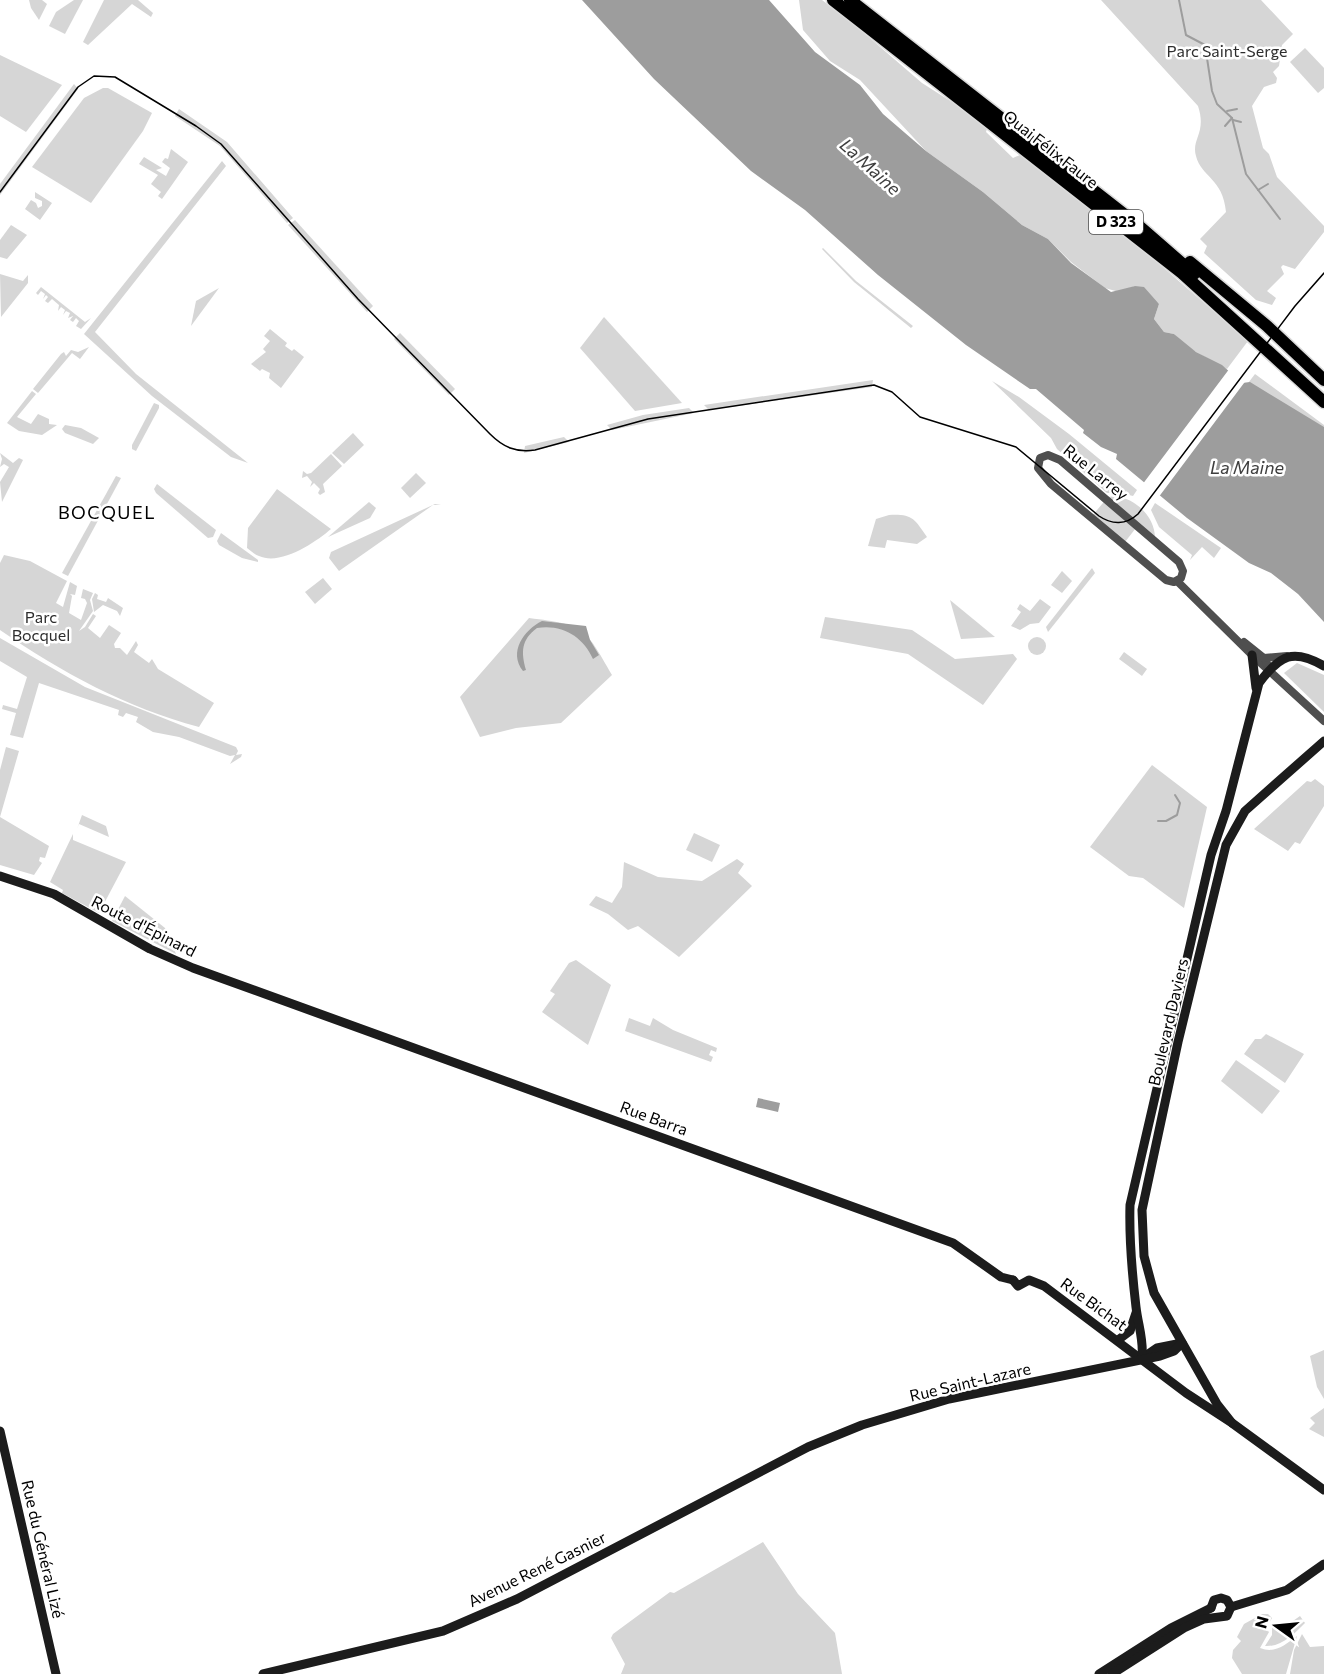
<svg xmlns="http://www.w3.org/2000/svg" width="1324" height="1674" font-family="Commissioner,sans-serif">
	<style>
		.green { fill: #d6d6d6 }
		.water { fill: #9d9d9d }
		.pier { fill: #fff }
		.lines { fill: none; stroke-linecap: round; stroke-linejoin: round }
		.stream { stroke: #9d9d9d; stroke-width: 2 }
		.trunk-casing { stroke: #dbdbdb; stroke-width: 15 }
		.tertiary { stroke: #4f4f4f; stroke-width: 8 }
		.secondary { stroke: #1c1c1c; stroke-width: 9 }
		.trunk { stroke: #000; stroke-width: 12 }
		.tram { stroke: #000; stroke-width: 1.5 }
		.labels { text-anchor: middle; stroke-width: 5; stroke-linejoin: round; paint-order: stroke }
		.shield { fill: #fff; stroke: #4c4c4c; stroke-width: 1.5 }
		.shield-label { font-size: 15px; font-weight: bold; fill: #000 }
		.park-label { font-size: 16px; fill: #2d2d2d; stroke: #fff }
		.street-label { font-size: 16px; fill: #000; stroke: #fff }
		.water-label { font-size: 18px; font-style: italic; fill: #3e3e3e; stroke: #fff }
		.neighbourhood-label { font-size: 18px; letter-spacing: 1.5px; fill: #000; stroke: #fff }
	</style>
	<rect width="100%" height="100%" fill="#fff"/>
	<g class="green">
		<polygon points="29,0 42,0 47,4 39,20 31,8"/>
		<polygon points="74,0 83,0 65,34 49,26 56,12"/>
		<polygon points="104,0 138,0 153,13 151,17 132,4 88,45 83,42"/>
		<polygon points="799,0 822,0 850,21 922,83 988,125 986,132 1013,158 1022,154 1128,237 1248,341 1227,369 1187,347 1174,334 1164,332 1154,319 1159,304 1135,286 1119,292 1105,288 1071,262 1048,239 1022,225 983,192 926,151 860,80 830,61 803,30"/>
		<path d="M 1101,0 L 1261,0 L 1293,34 L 1282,45 L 1279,66 L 1273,72 L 1277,78 L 1276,83 L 1264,87 L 1252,106 L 1263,148 L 1269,154 L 1277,177 L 1324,226 L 1324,232 L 1295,269 L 1283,265 L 1281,267 L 1284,274 L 1267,291 L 1276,298 L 1272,305 L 1256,300 L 1204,253 L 1207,246 L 1200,239 L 1226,212 C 1223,178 1201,177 1196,156 C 1191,139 1207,133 1198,106 Z"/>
		<polygon points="1305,48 1324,68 1324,88 1318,93 1290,62"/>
		<polygon points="0,55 62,85 26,132 0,116"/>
		<polygon points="74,84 78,89 0,195 0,184"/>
		<polygon points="103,88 108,88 152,113 143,131 91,203 32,167 84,98"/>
		<polygon points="179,109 227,142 293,218 287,223 220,146 175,116"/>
		<polygon points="171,149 188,162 162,199 158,196 161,192 151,184 158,175 139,164 144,157 162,168 156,170 166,176 170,168 162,162 165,158 168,159"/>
		<polygon points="222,161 226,166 95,332 136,374 248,463 231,457 152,396 84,334"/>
		<polygon points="35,192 52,203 40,220 25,209 31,200 36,203 38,208 42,206 42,201 35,198"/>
		<polygon points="295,220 373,306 367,312 288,225"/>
		<polygon points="11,225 27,235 7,259 0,257 0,240"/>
		<polygon points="823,248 856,281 913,326 911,328 854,282 822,249"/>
		<polygon points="0,274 23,281 28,275 28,283 1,317"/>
		<polygon points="41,287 85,322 91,318 81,329 76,326 79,321 76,318 73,322 70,320 73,316 68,318 70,313 66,311 63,315 65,310 61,307 58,311 59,305 52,299 48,303 45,301 48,297 46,295 43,299 45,294 41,291 38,295 36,293"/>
		<polygon points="219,288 191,326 196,301"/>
		<polygon points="604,317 682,403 635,411 580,348"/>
		<polygon points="270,329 287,343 285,346 292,351 294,349 304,357 281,388 269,378 270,373 262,369 260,371 251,364 266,352 263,349 270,341 264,336"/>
		<polygon points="400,333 455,389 449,395 394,339"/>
		<polygon points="89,347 80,359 72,353 38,393 33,389 61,354 64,352 66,356 71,350 78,352"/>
		<polygon points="1255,374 1324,425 1324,439 1239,395"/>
		<polygon points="873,380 872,387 709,410 704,405"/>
		<polygon points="992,381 1019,397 1069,434 1137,490 1133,496 1121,493 1107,493 1057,449 1051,438"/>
		<polygon points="32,391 36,394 17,417 31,424 38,414 49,419 49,424 57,425 42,435 19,431 7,423"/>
		<polygon points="154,403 159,405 159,408 136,451 132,449 132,445"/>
		<polygon points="689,408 694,413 612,430 607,425 643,415"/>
		<polygon points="65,425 81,428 99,438 93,444 65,433 62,429"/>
		<polygon points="353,433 364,445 344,464 332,453"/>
		<polygon points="564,437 569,442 524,453 525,446"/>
		<polygon points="0,453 13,463 19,458 23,460 2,502 0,482 9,467 4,464 0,467 2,459"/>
		<polygon points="331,454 342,466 323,484 325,492 320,495 318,493 320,489 314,483 310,487 312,482 307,476 302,478 303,471 307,474 311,473"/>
		<polygon points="416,473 426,483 410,498 401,488"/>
		<polygon points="116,476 121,478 68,576 62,573"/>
		<polygon points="157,484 216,530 213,537 208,538 156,493 154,489"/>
		<path d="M 277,489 L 331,529 C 316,542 281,566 259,556 C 255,555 251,551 247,548 L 248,528 Z"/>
		<path d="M 1116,496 C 1136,499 1155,517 1155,538 L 1139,524 L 1125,542 L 1092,516 L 1108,497 Z"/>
		<polygon points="369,502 376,508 370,518 328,537"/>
		<polygon points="1155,503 1221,548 1214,558 1202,547 1190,560 1192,555 1159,527 1151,510"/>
		<polygon points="435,504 441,505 433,505 339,571 329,558 331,552"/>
		<path d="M 889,515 C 912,514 914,518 927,537 L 917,544 L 887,540 L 885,548 L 868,546 L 876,519 Z"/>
		<polygon points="221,533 258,560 258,562 242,558 219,545 217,541"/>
		<path d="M 4,555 L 30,561 L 67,581 L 56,603 L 63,607 L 70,582 L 77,586 L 75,595 L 70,594 L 72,596 L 69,613 L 81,620 L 87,603 L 85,599 L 81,598 L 83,589 L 93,593 L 90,600 L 93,611 L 79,631 L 85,627 L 93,614 L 96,616 L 88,628 L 100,638 L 109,625 L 121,633 L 114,644 L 115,648 L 120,648 L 127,655 L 136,641 L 138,645 L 134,652 L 149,663 L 152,659 L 158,669 L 214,703 L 199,727 C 127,708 61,672 0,630 L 0,563 Z"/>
		<polygon points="1092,568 1095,573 1048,632 1046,627"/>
		<polygon points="1062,571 1072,581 1062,593 1051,585"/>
		<polygon points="323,578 332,589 315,604 305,592"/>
		<polygon points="95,593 98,595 97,599 106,602 108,598 123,608 120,616 117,611 103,605 94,612 92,599"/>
		<polygon points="1040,599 1051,607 1039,623 1030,624 1020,630 1011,626 1021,612 1017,609 1020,604 1030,611"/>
		<polygon points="950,600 995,637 961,639"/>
		<polygon points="825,617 912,630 955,659 1013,654 1017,659 983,705 908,654 820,638"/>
		<path d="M 529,618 C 585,625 584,626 612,675 L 561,723 L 516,728 L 480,737 L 460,697 Z"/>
		<circle cx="1037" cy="646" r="9"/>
		<polygon points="0,638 85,687 236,747 238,751 236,755 242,754 241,757 230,764 235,755 230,756 179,737 153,732 136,722 138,717 126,713 123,717 118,715 119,710 39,683 23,738 10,735 16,713 2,709 3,705 17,709 27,677 0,661"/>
		<polygon points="1124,652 1147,669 1142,676 1119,659"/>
		<polygon points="1297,663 1324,675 1324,712 1284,673"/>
		<polygon points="6,747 19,751 0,817 49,846 45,858 40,857 39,861 42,863 34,875 0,865 0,770"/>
		<polygon points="1152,765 1207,807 1184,908 1143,878 1129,876 1090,847"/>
		<polygon points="1315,779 1324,786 1324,806 1300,844 1295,842 1288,851 1254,829 1307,781 1311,782"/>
		<polygon points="82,815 106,826 109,837 79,824 77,829"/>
		<polygon points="694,833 720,845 712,862 686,850"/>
		<polygon points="73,834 73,840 126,862 99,913 62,893 63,890 50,882"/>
		<polygon points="737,859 744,864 738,873 752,886 679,957 638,926 628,930 608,914 589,905 596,896 612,903 622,887 624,862 658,877 702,881"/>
		<polygon points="125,896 165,928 176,954 112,921"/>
		<polygon points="576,960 611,985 588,1045 542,1012 555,994 550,991 569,963"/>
		<polygon points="629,1018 650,1026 653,1018 673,1030 717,1048 716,1052 711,1050 709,1055 713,1057 711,1062 625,1031"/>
		<polygon points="1266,1034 1304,1054 1285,1083 1244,1054 1255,1039 1261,1039"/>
		<polygon points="1236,1060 1280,1091 1262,1114 1221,1081"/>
		<polygon points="1324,1350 1324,1399 1317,1387 1310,1356"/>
		<polygon points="1324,1408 1324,1437 1309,1429 1315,1423 1310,1418"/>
		<polygon points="763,1542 798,1594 835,1633 842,1674 621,1674 625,1664 611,1638 613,1634 670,1592 674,1593"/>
		<path d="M 1262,1614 L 1268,1614 L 1272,1618 L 1266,1629 L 1269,1632 L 1260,1648 C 1275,1654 1285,1645 1297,1636 L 1286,1674 L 1242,1674 L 1232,1658 L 1233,1650 L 1241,1641 L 1237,1637 L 1244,1624 Z"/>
		<path d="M 1300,1616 L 1305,1623 C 1294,1634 1282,1647 1265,1646 L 1272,1635 L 1272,1627 L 1283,1628 Z"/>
		<polygon points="1302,1634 1310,1647 1324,1646 1324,1674 1290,1674 1294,1650"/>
	</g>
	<g class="water">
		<polygon points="582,0 769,0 815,52 860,85 883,114 926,151 983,192 1022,225 1048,239 1071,263 1111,292 1135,286 1144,287 1159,304 1154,319 1164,332 1174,334 1196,352 1222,365 1242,383 1250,382 1324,427 1324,622 1298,594 1271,573 1249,563 1187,518 1116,459 1117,454 1101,447 1083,433 1084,430 1036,389 1030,389 966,345 878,275 805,210 751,171 654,79"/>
		<path d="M 542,621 L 586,626 L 590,640 L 599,655 L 593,659 C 583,637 563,624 537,628 C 521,640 521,652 526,670 L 523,671 C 508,652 524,630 542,621 Z"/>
		<polygon points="758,1098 780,1103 778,1112 756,1107"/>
	</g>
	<polygon class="pier" points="1230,368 1243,380 1247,379 1158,498 1142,485"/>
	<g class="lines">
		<g class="stream">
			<polyline points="1179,0 1186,35 1205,45 1212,91 1217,104 1232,118 1246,174 1280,219"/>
			<polyline points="1227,111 1237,109"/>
			<polyline points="1233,120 1241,122"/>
			<polyline points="1225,126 1232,118"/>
			<polyline points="1258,190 1268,184"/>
			<polyline points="1158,821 1166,821 1177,815 1180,803 1175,795"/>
		</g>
		<defs>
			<g id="trunk">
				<polyline points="833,0 1182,273 1324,402"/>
				<polyline points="850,0 1139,226 1194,274"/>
				<polyline points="1190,262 1267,326 1324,380"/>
			</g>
		</defs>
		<use href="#trunk" class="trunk-casing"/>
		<g class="tertiary">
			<polygon points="1048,455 1060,460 1179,562 1183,571 1181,578 1174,582 1166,580 1051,484 1038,468 1040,458"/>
			<polyline points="1177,581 1252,655 1324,721"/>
			<polyline points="1244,642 1264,658 1270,669"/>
			<polyline points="1264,658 1287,656"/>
		</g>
		<g class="secondary">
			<polyline points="1252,655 1256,688"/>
			<polyline points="0,876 54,894 150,949 193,968 953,1243 1001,1277 1013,1280"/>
			<polyline points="1013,1280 1018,1286 1029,1280 1044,1286 1186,1393 1232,1423 1324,1490"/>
			<polyline points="1118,1340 1130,1331 1136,1313"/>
			<polyline points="1144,1357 1157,1348 1182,1343"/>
			<path d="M 1142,1358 C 1144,1340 1138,1325 1136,1307 C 1132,1273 1129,1239 1130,1205 L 1211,855 L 1226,811 L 1259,683 C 1280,655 1293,648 1324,666"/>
			<polyline points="1232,1423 1217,1404 1154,1293 1144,1256 1142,1210 1178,1042 1226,845 1245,811 1324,741"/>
			<polyline points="0,1431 56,1674"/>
			<polyline points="1231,1607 1287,1590 1324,1564"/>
			<polyline points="1211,1608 1214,1600 1221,1598 1227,1600 1231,1607"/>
			<polyline points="263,1674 443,1631 517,1599 808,1447 862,1425 949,1399 1160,1356 1174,1351 1182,1343"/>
			<polyline points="1099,1674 1171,1628 1211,1608"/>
			<polyline points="1112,1674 1184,1628 1204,1619 1227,1616 1231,1607"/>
		</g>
		<use href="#trunk" class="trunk"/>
		<path class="tram" d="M 0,192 L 78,87 L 94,76 L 115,77 L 196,126 L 221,144 L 358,299 L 490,434 C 503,447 516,453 535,450 L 648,419 L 874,385 L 892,392 L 920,417 L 1016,447 L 1099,516 C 1112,525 1126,525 1138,514 L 1295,306 L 1324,273"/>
	</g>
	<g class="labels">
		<rect class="shield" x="1089" y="210" width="54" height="24" rx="4.5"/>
		<g class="shield-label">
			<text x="1116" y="227">D 323</text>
		</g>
		<g class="park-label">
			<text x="1227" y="57">Parc Saint-Serge</text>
			<text x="41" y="623">Parc<tspan x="41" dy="18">Bocquel</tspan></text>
		</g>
		<g class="street-label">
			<text transform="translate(1051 149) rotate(38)" y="6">Quai Félix Faure</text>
			<text transform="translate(1096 472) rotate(39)" y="6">Rue Larrey</text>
			<text transform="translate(144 926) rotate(27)" y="6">Route d'Épinard</text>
			<text transform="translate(1168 1022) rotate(-77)" y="6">Boulevard Daviers</text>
			<text transform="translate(654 1118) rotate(20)" y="6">Rue Barra</text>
			<text transform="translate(1094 1304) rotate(36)" y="6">Rue Bichat</text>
			<text transform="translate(970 1382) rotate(-13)" y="6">Rue Saint-Lazare</text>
			<text transform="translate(43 1549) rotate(77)" y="6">Rue du Général Lizé</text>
			<text transform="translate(537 1569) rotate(-26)" y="6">Avenue René Gasnier</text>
		</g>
		<g class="water-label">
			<text transform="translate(870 167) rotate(42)" y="6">La Maine</text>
			<text x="1247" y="474">La Maine</text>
		</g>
		<g class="neighbourhood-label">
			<text x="107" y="519">BOCQUEL</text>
		</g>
	</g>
	<g transform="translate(1276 1626) rotate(285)" stroke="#ffffff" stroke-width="4.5" paint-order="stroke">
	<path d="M0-4.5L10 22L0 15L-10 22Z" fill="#000000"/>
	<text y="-9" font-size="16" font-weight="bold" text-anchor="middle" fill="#000000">N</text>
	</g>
</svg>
